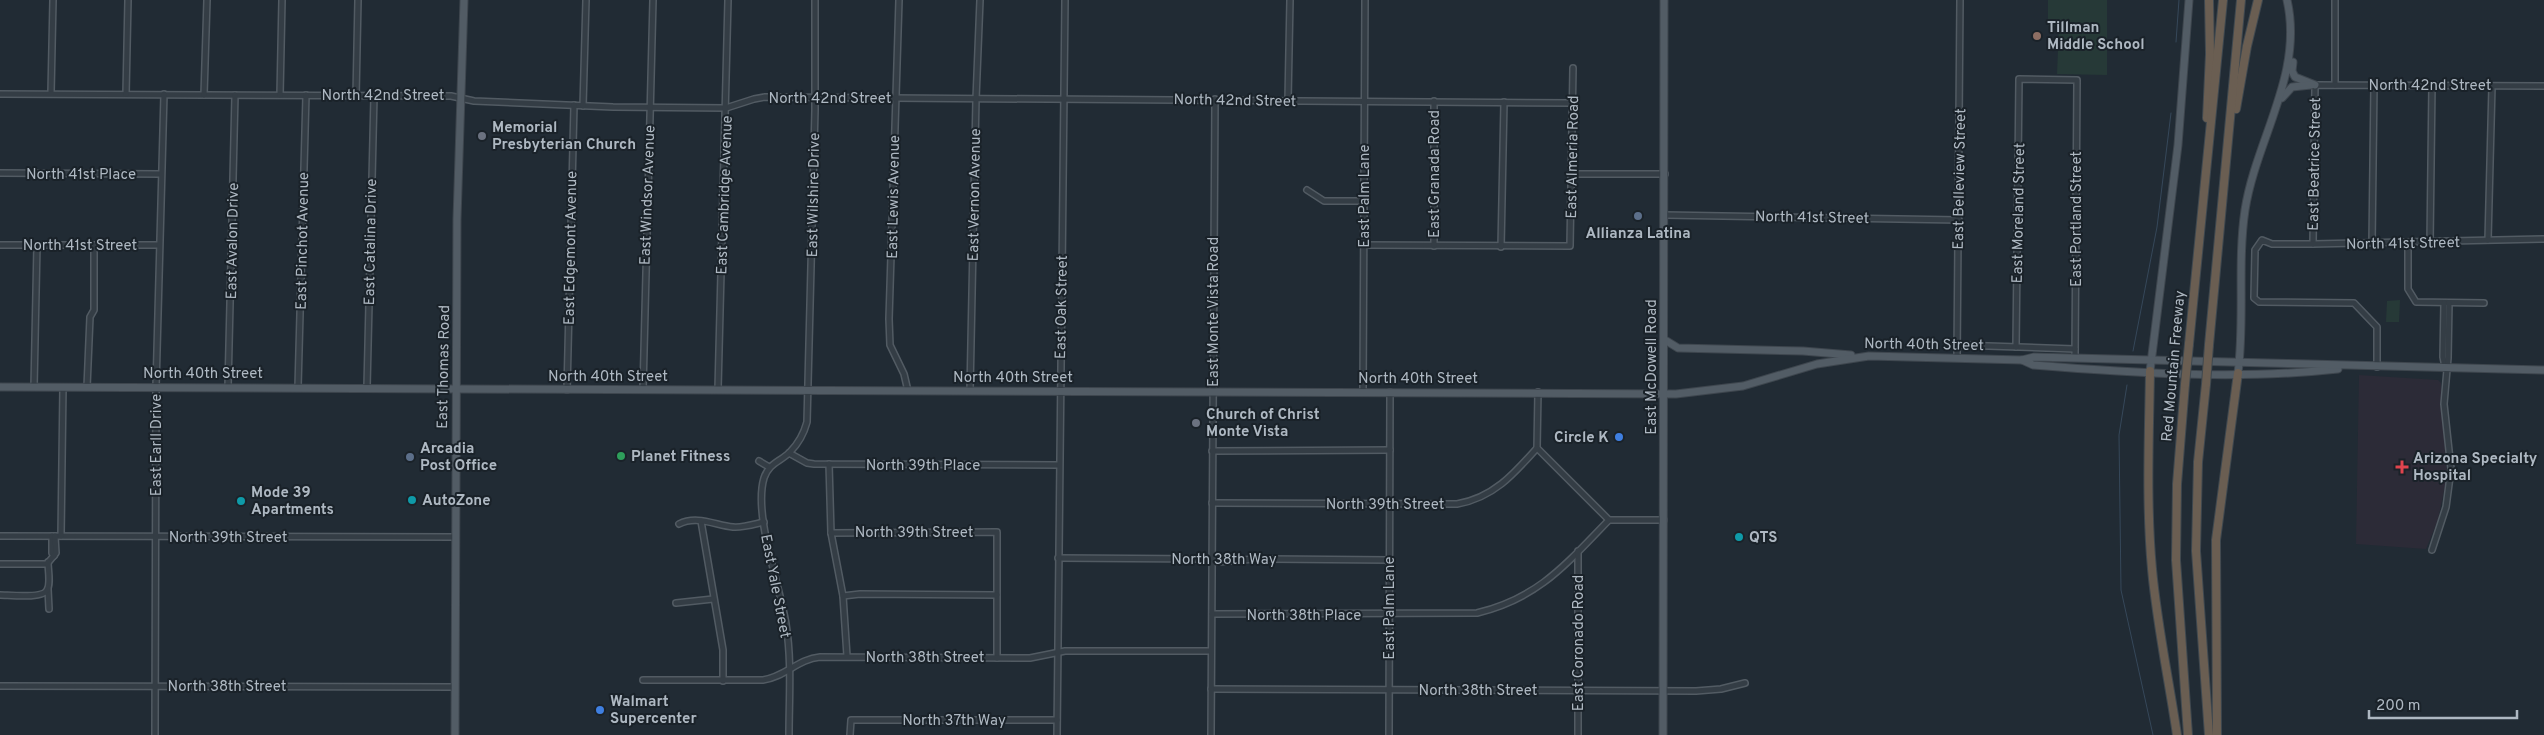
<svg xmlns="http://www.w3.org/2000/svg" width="2544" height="735" font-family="Overpass,sans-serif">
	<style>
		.medical { fill: #2c2b37 }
		.green { fill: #263937 }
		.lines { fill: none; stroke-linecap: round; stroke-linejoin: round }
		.stream { stroke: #36485a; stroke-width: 1 }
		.minor-casing { stroke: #525b63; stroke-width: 8 }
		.major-casing { stroke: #3e464e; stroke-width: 9 }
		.highway-casing { stroke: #3f484f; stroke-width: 10 }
		.minor { stroke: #343d45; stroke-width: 5 }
		.major { stroke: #525c65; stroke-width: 7 }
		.highway { stroke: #6a5e52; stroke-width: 8 }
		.highway-bridge-casing { stroke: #3f484f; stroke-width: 10; stroke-linecap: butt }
		.highway-bridge { stroke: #6a5e52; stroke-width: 8 }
		.education-dot { fill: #8d6e63; stroke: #1a2229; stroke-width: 2 }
		.worship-dot { fill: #6b7280; stroke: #1a2229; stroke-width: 2 }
		.service-dot { fill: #5c6f8a; stroke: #1a2229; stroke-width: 2 }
		.shop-dot { fill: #3f7fe0; stroke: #1a2229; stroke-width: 2 }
		.leisure-dot { fill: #2e9e5b; stroke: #1a2229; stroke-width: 2 }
		.health-dot { fill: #e0444e; stroke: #1a2229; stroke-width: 2 }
		.culture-dot { fill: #0f9aa8; stroke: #1a2229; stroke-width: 2 }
		.labels { text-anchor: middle; stroke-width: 4; stroke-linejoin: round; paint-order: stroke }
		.poi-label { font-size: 15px; font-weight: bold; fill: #aeb8c2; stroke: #1a2229; text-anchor: start }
		.street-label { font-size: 15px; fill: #aeb8c2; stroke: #1a2229 }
	</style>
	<rect width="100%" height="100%" fill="#212b34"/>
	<polygon class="medical" points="2359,375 2438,380 2441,383 2447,476 2438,520 2426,549 2356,544"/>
	<g class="green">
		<polygon points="2048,0 2107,0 2107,75 2057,74 2059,26 2048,26"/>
		<polygon points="2400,300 2399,322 2386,322 2387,301"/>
	</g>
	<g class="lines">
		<g class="stream">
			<polyline points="2176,42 2179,0"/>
			<polyline points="2133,351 2157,227 2171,113"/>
			<polyline points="2127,385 2119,435 2121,590 2153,735"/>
		</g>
		<defs>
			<g id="minor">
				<polyline points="899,0 889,319 890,345 904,374 908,391"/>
				<polyline points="2335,0 2335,85"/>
				<polyline points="51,93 53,0"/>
				<polyline points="0,94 451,96 474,101 613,107 726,108 754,99 765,97 1574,103"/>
				<polyline points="126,94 128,0"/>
				<polyline points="204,95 207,0"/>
				<polyline points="280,95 282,0"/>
				<polyline points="356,96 358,0"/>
				<polyline points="1288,100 1290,0"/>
				<polyline points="583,106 586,0"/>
				<polyline points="0,173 161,174"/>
				<polyline points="1573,174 1665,174"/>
				<polyline points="1307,190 1324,201 1364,201"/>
				<polyline points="1665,215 1959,220"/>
				<polyline points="2488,240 2492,86"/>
				<polyline points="2372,243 2374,85"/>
				<polyline points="2408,243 2408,289 2416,302 2484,303"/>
				<polyline points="2430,243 2432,85"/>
				<polyline points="2313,244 2315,85 2544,86"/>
				<polyline points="0,245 159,245"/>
				<polyline points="1363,245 1570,246 1573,68"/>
				<polyline points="1434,246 1434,101"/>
				<polyline points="1501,247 1504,102"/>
				<polyline points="2444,303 2443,357 2445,367"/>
				<polyline points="1958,345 2075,349"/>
				<polyline points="2016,347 2019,79 2077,80 2075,358"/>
				<polyline points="1957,358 1960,0"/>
				<polyline points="2377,367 2377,327 2354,303 2259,302 2254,298 2255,250 2262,240 2272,244 2313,244 2544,239"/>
				<polyline points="34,387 37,245"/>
				<polyline points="87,387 90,317 94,310 94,246"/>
				<polyline points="228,387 235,95"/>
				<polyline points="298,387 306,95"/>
				<polyline points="367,387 374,96"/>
				<polyline points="718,389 728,0"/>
				<polyline points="567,390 574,105"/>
				<polyline points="643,390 653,0"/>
				<polyline points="970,391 976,99 980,0"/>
				<polyline points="1363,391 1365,0"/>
				<polyline points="1538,392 1537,448 1609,520"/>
				<polyline points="1212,451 1390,450"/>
				<polyline points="789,453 807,463 814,464 1059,465"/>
				<polyline points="759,461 769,467"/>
				<polyline points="829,464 831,533 843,596 847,656"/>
				<path d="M 1212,503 L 1457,504 C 1493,498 1514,474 1537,448"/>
				<polyline points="701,521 723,650 723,681"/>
				<path d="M 679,524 C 697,515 715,525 733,527 C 742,528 755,524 764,522"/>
				<polyline points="831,533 997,532 997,658"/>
				<polyline points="0,536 456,537"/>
				<polyline points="52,536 52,553 54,556"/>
				<polyline points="61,536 63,387"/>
				<polyline points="2432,550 2446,507 2451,469 2444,404 2448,358 2449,303"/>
				<polyline points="1058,558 1205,559 1218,562 1255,559 1389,560"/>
				<polyline points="0,564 47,564 56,553 55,536"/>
				<polyline points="48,589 49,609"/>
				<path d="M 0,595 C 9,595 43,599 47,590 C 51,584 48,570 48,562"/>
				<polyline points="843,596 860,594 997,595"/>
				<polyline points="676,603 713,599"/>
				<path d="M 1212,614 L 1477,613 C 1539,598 1566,564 1609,520 L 1664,520"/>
				<path d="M 643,680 L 763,680 C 785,677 798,659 820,657 L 1030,658 L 1065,651 L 1211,651"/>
				<polyline points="0,686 455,687"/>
				<polyline points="1211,689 1696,691 1721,689 1745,683"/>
				<polyline points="155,735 156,387 164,94"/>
				<path d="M 789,735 C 789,699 792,661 786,624 C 780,585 753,515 764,478 C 769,463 780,462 790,452 C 798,444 804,433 807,422 L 815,110 L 815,0"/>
				<polyline points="850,735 851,720 1057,720"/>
				<polyline points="1057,735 1065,0"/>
				<polyline points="1211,735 1215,99"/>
				<polyline points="1389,735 1390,392"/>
				<polyline points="1578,735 1578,551"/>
			</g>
			<g id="major">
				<polyline points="2293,62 2292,71 2295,77 2315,85"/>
				<polyline points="2282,98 2292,87 2311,85"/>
				<polyline points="1665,340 1678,348 1803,351 1851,355"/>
				<path d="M 2022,360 L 2033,365 C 2132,373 2239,380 2338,369"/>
				<polyline points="2150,371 2178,145 2189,0"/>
				<path d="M 2238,373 C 2245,319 2237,264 2245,210 C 2256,139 2304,74 2287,0"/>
				<path d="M 0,387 L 1676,394 L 1743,386 L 1817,364 L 1869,356 L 2022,360 L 2034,357 C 2204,360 2374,367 2544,370"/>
				<polyline points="455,735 457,219 464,0"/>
				<polyline points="1663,735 1664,0"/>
			</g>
			<g id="highway">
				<polyline points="2236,109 2247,46 2258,0"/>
				<polyline points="2207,118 2210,54 2209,0"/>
				<polyline points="2189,344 2223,0"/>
				<polyline points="2209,345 2241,0"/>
				<path d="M 2150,371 C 2149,437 2146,504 2152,569 C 2157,625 2169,680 2177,735"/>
				<polyline points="2185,384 2177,484 2176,560 2188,735"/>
				<polyline points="2206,384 2198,462 2196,551 2209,735"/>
				<polyline points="2217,735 2216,540 2238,373"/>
			</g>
		</defs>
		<use href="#minor" class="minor-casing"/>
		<use href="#major" class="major-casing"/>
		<use href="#highway" class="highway-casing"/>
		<use href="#minor" class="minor"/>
		<use href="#major" class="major"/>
		<use href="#highway" class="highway"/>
		<defs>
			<g id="highway-bridge">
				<polyline points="2185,384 2189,344"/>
				<polyline points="2206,384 2209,345"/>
			</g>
		</defs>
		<use href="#highway-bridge" class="highway-bridge-casing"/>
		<use href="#highway-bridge" class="highway-bridge"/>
	</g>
	<circle class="education-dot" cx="2037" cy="36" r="5"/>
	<g class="worship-dot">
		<circle cx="482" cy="136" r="5"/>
		<circle cx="1196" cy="423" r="5"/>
	</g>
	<g class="service-dot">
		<circle cx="1638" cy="216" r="5"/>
		<circle cx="410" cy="457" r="5"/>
	</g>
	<g class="shop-dot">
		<circle cx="1619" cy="437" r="5"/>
		<circle cx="600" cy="710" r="5"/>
	</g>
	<circle class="leisure-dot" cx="621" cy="456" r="5"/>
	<path class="health-dot" d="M2399.5 459.5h5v5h5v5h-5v5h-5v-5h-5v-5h5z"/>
	<g class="culture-dot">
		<circle cx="412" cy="500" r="5"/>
		<circle cx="241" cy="501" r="5"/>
		<circle cx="1739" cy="537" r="5"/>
	</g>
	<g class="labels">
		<g class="poi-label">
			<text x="2047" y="32">Tillman<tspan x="2047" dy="17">Middle School</tspan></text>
			<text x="492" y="132">Memorial<tspan x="492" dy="17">Presbyterian Church</tspan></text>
			<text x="1638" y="238" text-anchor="middle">Allianza Latina</text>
			<text x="1206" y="419">Church of Christ<tspan x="1206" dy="17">Monte Vista</tspan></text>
			<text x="1609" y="442" text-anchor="end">Circle K</text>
			<text x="420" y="453">Arcadia<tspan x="420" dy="17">Post Office</tspan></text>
			<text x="631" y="461">Planet Fitness</text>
			<text x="2413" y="463">Arizona Specialty<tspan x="2413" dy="17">Hospital</tspan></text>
			<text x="251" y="497">Mode 39<tspan x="251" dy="17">Apartments</tspan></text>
			<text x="422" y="505">AutoZone</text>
			<text x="1749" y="542">QTS</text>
			<text x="610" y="706">Walmart<tspan x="610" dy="17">Supercenter</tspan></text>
		</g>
		<g class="street-label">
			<text x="2430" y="90">North 42nd Street</text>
			<text x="383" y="100">North 42nd Street</text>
			<text x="830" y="103">North 42nd Street</text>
			<text transform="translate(1235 100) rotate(1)" y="5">North 42nd Street</text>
			<text transform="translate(1572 157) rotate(-89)" y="5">East Almeria Road</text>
			<text transform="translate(2314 164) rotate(-89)" y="5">East Beatrice Street</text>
			<text x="81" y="179">North 41st Place</text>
			<text transform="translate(1434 174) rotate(-90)" y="5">East Granada Road</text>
			<text transform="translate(1959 179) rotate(-89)" y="5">East Belleview Street</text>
			<text transform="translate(647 195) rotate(-88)" y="5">East Windsor Avenue</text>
			<text transform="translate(724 195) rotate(-88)" y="5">East Cambridge Avenue</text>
			<text transform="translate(813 195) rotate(-89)" y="5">East Wilshire Drive</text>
			<text transform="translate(974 195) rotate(-89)" y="5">East Vernon Avenue</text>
			<text transform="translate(1364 196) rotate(-90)" y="5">East Palm Lane</text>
			<text transform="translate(893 197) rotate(-89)" y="5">East Lewis Avenue</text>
			<text transform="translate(2018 213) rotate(-89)" y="5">East Moreland Street</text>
			<text transform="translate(1812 217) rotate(1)" y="5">North 41st Street</text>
			<text transform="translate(2076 219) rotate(-90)" y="5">East Portland Street</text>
			<text transform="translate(232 241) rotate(-89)" y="5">East Avalon Drive</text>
			<text transform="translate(302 241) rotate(-89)" y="5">East Pinchot Avenue</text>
			<text transform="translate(370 242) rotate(-89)" y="5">East Catalina Drive</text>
			<text transform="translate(2403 243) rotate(-1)" y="5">North 41st Street</text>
			<text x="80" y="250">North 41st Street</text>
			<text transform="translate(570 248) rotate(-89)" y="5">East Edgemont Avenue</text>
			<text transform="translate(1061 307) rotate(-89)" y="5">East Oak Street</text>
			<text transform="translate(1213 312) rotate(-90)" y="5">East Monte Vista Road</text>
			<text transform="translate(1924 344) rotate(1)" y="5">North 40th Street</text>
			<text transform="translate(2173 366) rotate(-85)" y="5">Red Mountain Freeway</text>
			<text transform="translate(443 367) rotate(-89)" y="5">East Thomas Road</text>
			<text transform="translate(1651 367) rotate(-90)" y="5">East McDowell Road</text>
			<text x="203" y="378">North 40th Street</text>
			<text x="608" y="381">North 40th Street</text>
			<text x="1013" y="382">North 40th Street</text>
			<text x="1418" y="383">North 40th Street</text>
			<text transform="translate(156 445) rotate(-90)" y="5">East Earll Drive</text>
			<text x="923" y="470">North 39th Place</text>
			<text x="1385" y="509">North 39th Street</text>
			<text x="914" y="537">North 39th Street</text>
			<text x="228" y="542">North 39th Street</text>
			<text x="1224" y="564">North 38th Way</text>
			<text transform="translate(776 586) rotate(79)" y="5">East Yale Street</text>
			<text transform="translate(1389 608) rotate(-90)" y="5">East Palm Lane</text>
			<text x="1304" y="620">North 38th Place</text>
			<text transform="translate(1578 643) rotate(-90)" y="5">East Coronado Road</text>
			<text x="925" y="662">North 38th Street</text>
			<text x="227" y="691">North 38th Street</text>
			<text x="1478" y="695">North 38th Street</text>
			<text x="954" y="725">North 37th Way</text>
		</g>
	</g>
	<path d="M2369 710v8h148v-8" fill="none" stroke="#aeb8c2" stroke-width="2.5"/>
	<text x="2376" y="710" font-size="15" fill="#aeb8c2" stroke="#1a2229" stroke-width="4" paint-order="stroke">200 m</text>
</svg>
